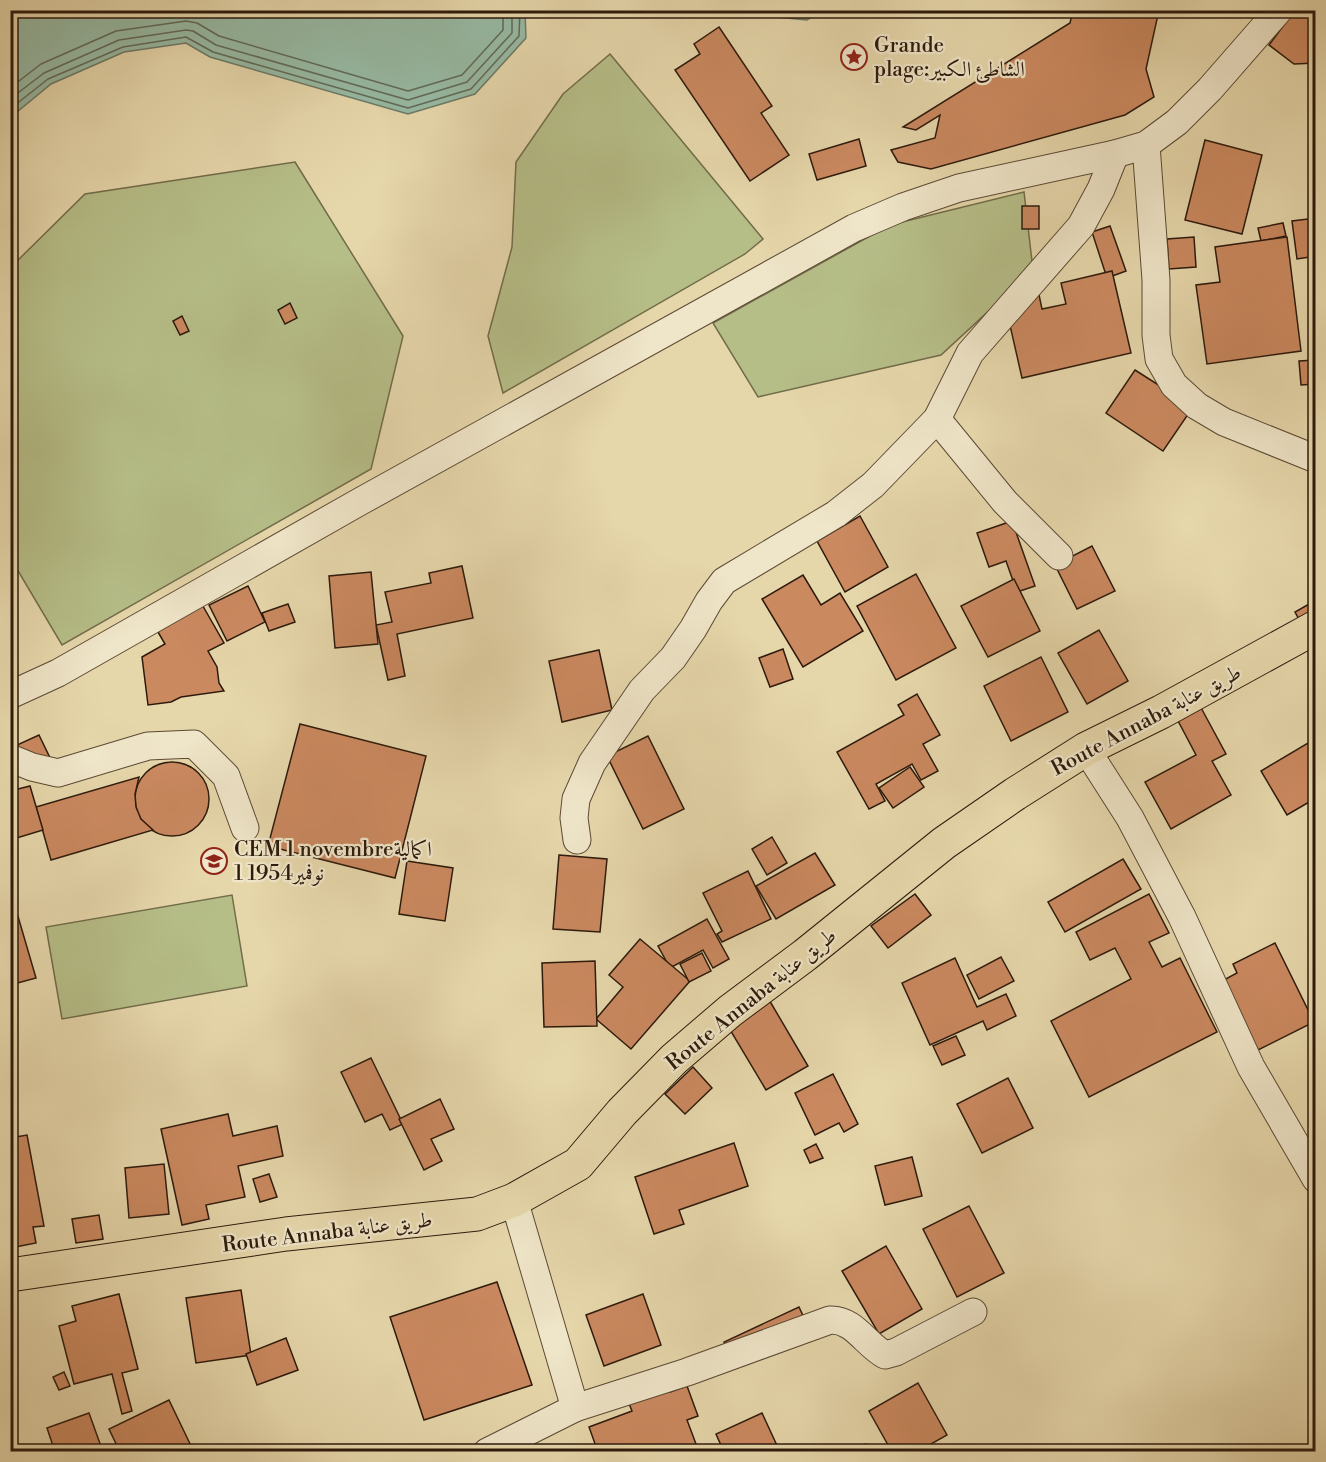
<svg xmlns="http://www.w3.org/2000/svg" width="1326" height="1462" font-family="'Libre Bodoni',Amiri,serif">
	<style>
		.green { fill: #b6be88; stroke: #726c4a; stroke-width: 1.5 }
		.water { fill: #97baa4; stroke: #6d7a67; stroke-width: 1.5 }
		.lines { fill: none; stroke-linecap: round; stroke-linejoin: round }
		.shore { stroke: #626a58; stroke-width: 1.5 }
		.building { fill: #cb8960; stroke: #2d1a0c; stroke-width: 1.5 }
		.minor-casing { stroke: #5b4934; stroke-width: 29 }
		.major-casing { stroke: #2d1a0c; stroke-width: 35 }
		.minor { stroke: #efe5c8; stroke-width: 27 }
		.major { stroke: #e6d7ab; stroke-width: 33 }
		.labels { text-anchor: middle; stroke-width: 4.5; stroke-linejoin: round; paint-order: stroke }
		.poi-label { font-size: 21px; fill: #2d1a0c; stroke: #efe5c8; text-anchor: start }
		.street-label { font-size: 21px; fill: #2d1a0c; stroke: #efe5c8 }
	</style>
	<rect width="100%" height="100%" fill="#e6d7ab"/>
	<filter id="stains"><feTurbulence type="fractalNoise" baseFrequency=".00333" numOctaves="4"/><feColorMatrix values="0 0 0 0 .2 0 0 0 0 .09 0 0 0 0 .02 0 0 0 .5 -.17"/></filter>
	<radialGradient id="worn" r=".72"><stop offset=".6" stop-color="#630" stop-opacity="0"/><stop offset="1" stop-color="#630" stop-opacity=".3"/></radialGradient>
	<g class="green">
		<polygon points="610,54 763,239 745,254 503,393 488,336 512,247 516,162 563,94"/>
		<polygon points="295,162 403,336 371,469 62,645 11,559 11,267 85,194"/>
		<polygon points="1024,192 1033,270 941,355 758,397 713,323 890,225"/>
		<polygon points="232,895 247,986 62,1019 46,927"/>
	</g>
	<g class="water">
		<polygon points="11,10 525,11 526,38 475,94 408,114 210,57 186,43 124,52 51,84 11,117"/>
		<polygon points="759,11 821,11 807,20 765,16"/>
	</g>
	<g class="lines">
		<g class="shore">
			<polyline points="10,88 41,64 116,31 186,21 197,23 219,36 408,91 462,75 503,30 503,10"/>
			<polyline points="10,99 44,73 119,40 186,30 193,31 216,45 408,100 467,82 512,33 512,10"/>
			<polyline points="10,109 48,79 123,47 186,37 213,52 408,108 471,89 519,36 520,10"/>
		</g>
	</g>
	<g class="building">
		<polygon points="1073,10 1159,10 1146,69 1154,97 1125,115 931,169 898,162 891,150 935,138 940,115 916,130 903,127 1070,23"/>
		<polygon points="1295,10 1316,10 1316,63 1294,64 1269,45"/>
		<polygon points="719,27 772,106 761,113 789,155 750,181 675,70 700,54 694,44"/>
		<polygon points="859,139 866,166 817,180 809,154"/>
		<polygon points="1205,140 1262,155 1242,234 1185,220"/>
		<rect x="1022" y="206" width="17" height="23"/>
		<polygon points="1316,218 1316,256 1297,259 1292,221"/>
		<polygon points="1283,223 1286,236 1261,241 1258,228"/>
		<polygon points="1110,226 1126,271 1107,278 1092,232"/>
		<polygon points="1194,237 1196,267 1169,269 1167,239"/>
		<polygon points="1287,237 1301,351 1207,364 1196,285 1220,282 1215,247"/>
		<polygon points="1112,271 1131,353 1022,378 1004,299 1038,290 1042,309 1066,304 1061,283"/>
		<polygon points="290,303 297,318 285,324 278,310"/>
		<polygon points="182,316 189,331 180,335 173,321"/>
		<polygon points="1316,360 1316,384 1301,385 1299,361"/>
		<polygon points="1135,370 1193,407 1163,451 1106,413"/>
		<polygon points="860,516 888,567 845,592 817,541"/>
		<polygon points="1012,521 1035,586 1017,592 1006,561 989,567 977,533"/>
		<polygon points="1092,546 1115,591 1077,609 1055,565"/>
		<polygon points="462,566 473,618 397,634 405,676 388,680 376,625 392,622 385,592 431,583 429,573"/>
		<polygon points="371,572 378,644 335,648 329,576"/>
		<polygon points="916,574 956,648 896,680 857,606"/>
		<polygon points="803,575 821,605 840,593 863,631 803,667 762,599"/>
		<polygon points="1014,579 1040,631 988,657 961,606"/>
		<polygon points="248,586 265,622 227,641 209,605"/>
		<polygon points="196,594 224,643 208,651 217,667 219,683 224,691 181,697 171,702 148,705 142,657 165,644 158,632"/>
		<polygon points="1316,600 1316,617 1302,625 1295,612"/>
		<polygon points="288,604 295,622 269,631 262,613"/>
		<polygon points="1099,630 1128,681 1087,704 1058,653"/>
		<polygon points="783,649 793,679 770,687 759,658"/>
		<polygon points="599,650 612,710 562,722 549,661"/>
		<polygon points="1041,657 1068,712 1011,741 984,686"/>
		<polygon points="917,694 940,735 923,744 938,771 921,780 912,764 876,784 885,801 869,809 837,752 904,715 898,705"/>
		<polygon points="1199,704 1226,754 1212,761 1231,795 1171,829 1145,782 1196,755 1176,717"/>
		<polygon points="300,724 426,756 395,878 268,846"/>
		<polygon points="39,735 53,764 31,775 17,745"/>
		<polygon points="648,736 684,809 643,829 607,756"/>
		<polygon points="1308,743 1316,757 1316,798 1287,815 1261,771"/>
		<circle cx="172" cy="799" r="37"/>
		<polygon points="910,767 924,787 893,808 879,788"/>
		<polygon points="139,777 135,794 136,807 141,819 153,830 51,860 36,807"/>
		<polygon points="30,786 43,830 10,840 10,791"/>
		<polygon points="772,837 787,863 767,875 752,849"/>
		<polygon points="815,853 835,885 776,919 756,886"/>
		<polygon points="559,855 607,859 600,932 553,929"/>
		<polygon points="1123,859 1141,889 1065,932 1048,902"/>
		<polygon points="407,861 453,868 445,921 399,914"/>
		<polygon points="748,871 771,919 722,942 717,934 722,931 703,893"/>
		<polygon points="10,889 36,978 10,985"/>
		<polygon points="915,894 931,915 888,948 871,926"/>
		<polygon points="1149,894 1169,933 1149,942 1162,967 1180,958 1217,1032 1089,1097 1051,1021 1131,979 1115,948 1090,960 1076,932"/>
		<polygon points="707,919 729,959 713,968 703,950 670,968 658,946"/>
		<polygon points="640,939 690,981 631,1049 596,1019 623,987 609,975"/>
		<polygon points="1275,943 1314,1022 1256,1051 1222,981 1237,973 1233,964"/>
		<polygon points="702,953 711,971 689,982 680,964"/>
		<polygon points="1001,957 1014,981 979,999 967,975"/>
		<polygon points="955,958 977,1007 1006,994 1016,1016 987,1030 983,1021 930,1045 902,983"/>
		<polygon points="595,961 597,1026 544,1027 542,963"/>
		<polygon points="768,998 808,1066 766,1090 726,1023"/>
		<polygon points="956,1036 965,1055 942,1065 933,1046"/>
		<polygon points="371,1058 403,1124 390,1130 382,1114 365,1122 341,1072"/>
		<polygon points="693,1067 712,1088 685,1114 665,1094"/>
		<polygon points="833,1074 858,1124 844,1132 839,1123 815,1135 795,1093"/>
		<polygon points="1008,1078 1033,1128 982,1153 957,1104"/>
		<polygon points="440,1099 454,1129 431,1139 442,1161 424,1170 399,1119"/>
		<polygon points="228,1114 233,1136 277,1126 283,1156 238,1166 245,1197 206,1205 209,1219 182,1225 161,1129"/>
		<polygon points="27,1135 44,1226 33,1227 36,1243 10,1248 10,1138"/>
		<polygon points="734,1143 748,1186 679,1210 684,1224 654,1234 635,1177"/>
		<polygon points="816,1144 823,1158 810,1163 804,1150"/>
		<polygon points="912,1157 922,1196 885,1205 875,1166"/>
		<polygon points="164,1164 169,1214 129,1218 125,1168"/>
		<polygon points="269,1174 277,1197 260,1202 253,1179"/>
		<polygon points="969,1206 1004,1273 957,1297 923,1229"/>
		<polygon points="99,1215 103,1239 76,1243 72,1219"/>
		<polygon points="886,1246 922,1309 879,1334 842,1271"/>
		<polygon points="497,1282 532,1385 424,1420 390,1317"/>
		<polygon points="241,1290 251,1355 196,1363 186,1298"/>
		<polygon points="119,1294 138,1369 122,1373 132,1411 122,1414 112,1374 74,1384 59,1326 76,1321 72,1306"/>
		<polygon points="643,1294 661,1345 604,1366 586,1315"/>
		<polygon points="799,1307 805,1320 730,1355 724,1342"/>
		<polygon points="286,1338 298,1370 257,1385 246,1354"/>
		<polygon points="64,1372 70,1386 59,1390 53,1377"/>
		<polygon points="665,1379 670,1392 687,1386 698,1416 687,1420 699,1452 598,1452 589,1427 632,1411 625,1394"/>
		<polygon points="918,1383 947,1435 917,1452 892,1452 869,1411"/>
		<polygon points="169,1400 192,1448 185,1452 120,1452 109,1429"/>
		<polygon points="89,1413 103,1452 55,1452 47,1428"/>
		<polygon points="762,1413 780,1452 724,1452 716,1434"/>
		<polygon points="866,1444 868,1452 851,1452 850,1447"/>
	</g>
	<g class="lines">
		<defs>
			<g id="minor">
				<polyline points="1146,145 1156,280 1156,335 1159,359 1174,385 1197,406 1224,422 1316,459"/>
				<polyline points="937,419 1005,502 1059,556"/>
				<polyline points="10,695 58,673 361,501 854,228 903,207 959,188 1115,154 1146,145 1177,122 1210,89 1279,10"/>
				<polyline points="1086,749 1130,818 1182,917 1251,1067 1316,1179"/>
				<polyline points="10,758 32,767 58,773 148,746 194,744 226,776 245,828"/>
				<polyline points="577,840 574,818 576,799 592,763 642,690 673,658 693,629 709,601 724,581 836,514 873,485 937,419 970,353 1081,226 1101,189 1115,154"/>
				<path d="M 575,1408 L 687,1372 L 830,1320 C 854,1319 866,1345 885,1355 L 896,1352 L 973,1312"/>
				<polyline points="487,1452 575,1408 514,1200"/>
			</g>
			<polyline id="major" points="10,1275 286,1234 477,1214 514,1200 578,1164 622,1112 674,1059 730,1011 805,955 944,843 1015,794 1086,749 1161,712 1316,627"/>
		</defs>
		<use href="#minor" class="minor-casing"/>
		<use href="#major" class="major-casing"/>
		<use href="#minor" class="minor"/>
		<use href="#major" class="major"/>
	</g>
	<defs>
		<symbol id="sight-ring" viewBox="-11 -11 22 22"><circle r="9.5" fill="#efe5c8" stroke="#8f2418" stroke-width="1.5"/><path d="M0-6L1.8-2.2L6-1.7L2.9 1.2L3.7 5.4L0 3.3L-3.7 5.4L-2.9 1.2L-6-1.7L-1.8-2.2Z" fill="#8f2418"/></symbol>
		<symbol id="school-ring" viewBox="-11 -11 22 22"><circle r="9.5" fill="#efe5c8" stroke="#8f2418" stroke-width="1.5"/><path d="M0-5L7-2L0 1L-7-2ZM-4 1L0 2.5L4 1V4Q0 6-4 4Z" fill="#8f2418"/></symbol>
	</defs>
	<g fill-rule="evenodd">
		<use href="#sight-ring" x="839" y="42" width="30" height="30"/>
		<use href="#school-ring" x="199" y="846" width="30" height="30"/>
	</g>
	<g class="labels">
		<g class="poi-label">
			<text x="874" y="52">Grande<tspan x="874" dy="24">plage;الشاطئ الكبير</tspan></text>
			<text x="234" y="856">CEM 1 novembreاكمالية<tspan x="234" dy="24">1 نوفمير1954</tspan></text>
		</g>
		<g class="street-label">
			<text transform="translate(1146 720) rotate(-28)" y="7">Route Annaba طريق عنابة</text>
			<text transform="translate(751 999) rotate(-39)" y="7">Route Annaba طريق عنابة</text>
			<text transform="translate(327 1232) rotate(-7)" y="7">Route Annaba طريق عنابة</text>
		</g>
	</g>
	<rect width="1326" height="1462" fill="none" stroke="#e6d7ab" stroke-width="36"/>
	<rect x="12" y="12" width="1302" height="1438" fill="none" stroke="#2d1a0c" stroke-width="3"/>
	<rect x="18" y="18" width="1290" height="1426" fill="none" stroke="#2d1a0c" stroke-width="1.5"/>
	<rect width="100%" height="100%" filter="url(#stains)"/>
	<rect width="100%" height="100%" fill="url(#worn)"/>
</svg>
